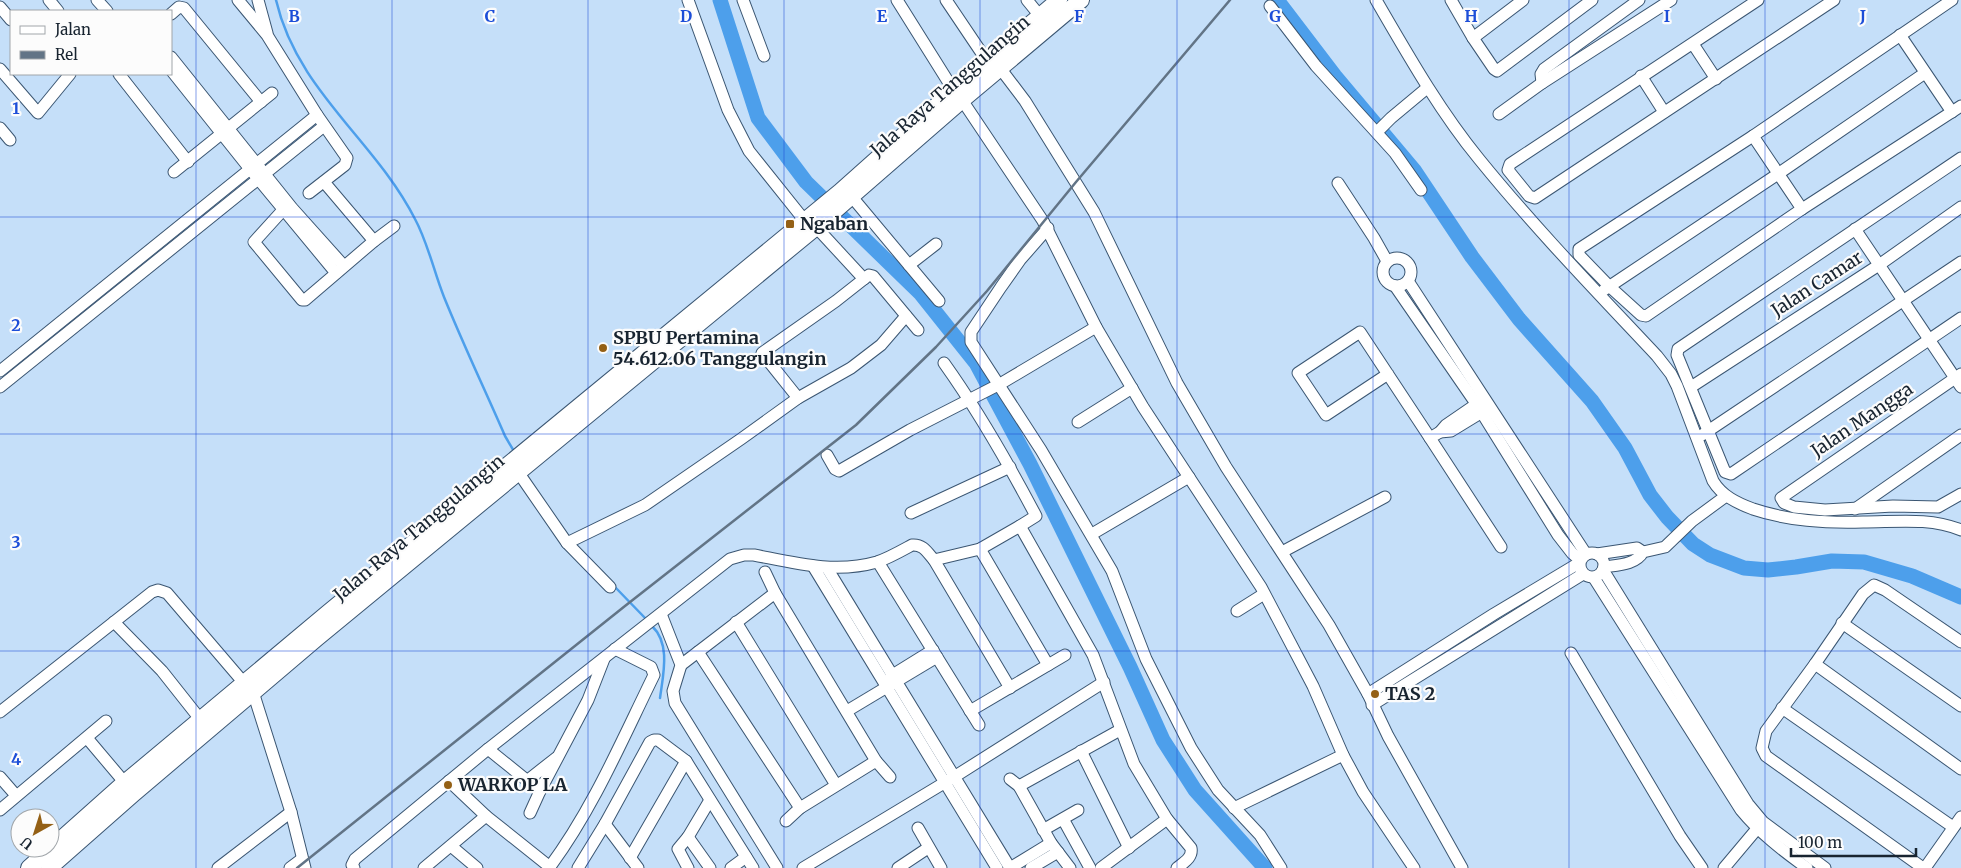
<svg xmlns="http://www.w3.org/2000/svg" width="1961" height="868" font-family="Merriweather,serif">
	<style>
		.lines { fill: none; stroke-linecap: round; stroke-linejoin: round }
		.stream { stroke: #4d9feb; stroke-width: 2.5 }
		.river { stroke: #4d9feb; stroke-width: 15 }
		.minor-casing { stroke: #3b5672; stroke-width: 13 }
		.highway-casing { stroke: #3b5672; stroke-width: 18 }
		.minor { stroke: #fff; stroke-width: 11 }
		.highway { stroke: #fff; stroke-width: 16 }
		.rail { stroke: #627486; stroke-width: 2.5 }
		.grid { fill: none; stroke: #1d4ed8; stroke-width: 1; stroke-opacity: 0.55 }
		.poi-dot { fill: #946015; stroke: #fcfcfc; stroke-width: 2 }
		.labels { text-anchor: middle; stroke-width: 4.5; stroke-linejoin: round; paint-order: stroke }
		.street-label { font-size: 18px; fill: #182430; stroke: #fcfcfc }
		.poi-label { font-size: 18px; font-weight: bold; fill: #182430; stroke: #fcfcfc; text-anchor: start }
		.grid-label { font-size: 16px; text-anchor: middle; font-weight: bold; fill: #1d4ed8; stroke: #fcfcfc; stroke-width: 4.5; stroke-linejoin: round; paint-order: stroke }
	</style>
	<rect width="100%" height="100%" fill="#c5dff9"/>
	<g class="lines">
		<g class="stream">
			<path d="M 276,0 C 297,91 375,140 415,219 C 428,243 434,272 444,297 C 463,344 485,390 505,436 L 515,453"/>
			<polyline points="614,586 647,620"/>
			<path d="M 652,626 C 671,644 663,675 660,698"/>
		</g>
		<g class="river">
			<polyline points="720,0 758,118 806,182 921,294 976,363 1030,464 1130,667 1163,740 1195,790 1265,868"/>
			<polyline points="1277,0 1335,76 1414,170 1472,257 1519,319 1592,401 1625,448 1650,495 1667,517 1693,544 1710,555 1744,568 1768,570 1796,567 1832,561 1864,562 1912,576 1961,597"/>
		</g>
		<defs>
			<g id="minor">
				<polyline points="49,0 58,11"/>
				<polyline points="97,0 107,11"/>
				<polyline points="238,0 267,35 317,115 347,158 345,165 309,193"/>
				<polyline points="258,0 267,33"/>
				<polyline points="688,0 728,110 749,151 805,221"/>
				<polyline points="743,0 764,56"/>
				<polyline points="897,0 954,91"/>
				<polyline points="946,0 987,61"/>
				<polyline points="1027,0 1040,16"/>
				<path d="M 1376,0 C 1408,55 1439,110 1479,159 C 1535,228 1596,291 1657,356 L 1671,374 L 1677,386 L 1713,481 C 1722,496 1737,503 1753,509 C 1789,521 1825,523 1863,522 C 1896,522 1929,517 1961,530"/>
				<polyline points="1451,0 1473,38 1494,69 1497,71 1592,0"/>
				<polyline points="1758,0 1510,164 1508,170 1529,196 1535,198 1834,0"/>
				<polyline points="1952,0 1753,136 1579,249 1579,255 1609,286 1641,315 1646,316 1802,209 1961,106"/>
				<polyline points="1270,6 1316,66 1395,153 1421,190"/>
				<polyline points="0,7 11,20"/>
				<polyline points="171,14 179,7 184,8 261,102"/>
				<polyline points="1900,35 1952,112"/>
				<polyline points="1473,38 1523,0"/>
				<polyline points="1693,44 1716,79"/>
				<polyline points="171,57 292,208 344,266"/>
				<polyline points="1000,68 1025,101 1094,212 1177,383 1226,467 1329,625 1368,694 1388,736 1462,868"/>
				<polyline points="0,69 38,113 70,74"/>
				<polyline points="171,70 250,169 336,273"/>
				<polyline points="119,74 188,162"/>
				<polyline points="1641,76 1664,112"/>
				<polyline points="1542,83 1541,74 1544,69 1639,0"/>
				<polyline points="962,100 1043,221 1096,327 1143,407 1261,587 1313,686 1343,755 1363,792 1414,868"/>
				<polyline points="1499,114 1542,83 1671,0"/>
				<polyline points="0,128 10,140"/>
				<polyline points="1377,132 1391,118 1427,88"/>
				<polyline points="1753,136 1802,209"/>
				<polyline points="1961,158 1678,349 1677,355 1725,472 1731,474 1961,318"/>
				<polyline points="174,172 272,93"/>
				<polyline points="324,182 374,241"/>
				<polyline points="1338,183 1374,238 1387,261"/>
				<polyline points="852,197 939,301"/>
				<polyline points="283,210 254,242 302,300 305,300 374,241 394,226"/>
				<polyline points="816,227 864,279"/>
				<polyline points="1048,228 1020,260 1001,287 971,332 971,342 1041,450 1112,571 1146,659 1191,748 1218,790 1260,835 1281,868"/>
				<polyline points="1855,229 1961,387"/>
				<circle cx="1397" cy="272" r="14"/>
				<polyline points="909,265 936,244"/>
				<polyline points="1408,281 1586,554"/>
				<polyline points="1395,286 1477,405 1558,535 1572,553 1580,560"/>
				<polyline points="1604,290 1778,174 1925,73"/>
				<path d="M 944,363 C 979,412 1008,463 1036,516 L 1020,526"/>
				<polyline points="0,371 317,115"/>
				<polyline points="1388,374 1326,415 1298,373 1360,332 1430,438"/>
				<polyline points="1961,374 1781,498 1784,503 1794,507 1825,510 1893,506 1938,507 1961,494"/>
				<polyline points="0,387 324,126"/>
				<polyline points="1691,387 1879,265 1961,207"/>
				<polyline points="798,398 762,353 836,301 869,275 873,276 918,330"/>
				<polyline points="1481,401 1446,425 1440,432 1430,438 1501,547"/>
				<polyline points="1078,422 1132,388"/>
				<polyline points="1440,432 1451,431 1487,409"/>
				<polyline points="1702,435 1961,262"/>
				<polyline points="827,455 835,469 839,471 910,430 1000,384 1096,327"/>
				<polyline points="518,472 567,543 610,587"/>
				<polyline points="1855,509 1961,435"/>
				<polyline points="911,513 1010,467"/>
				<polyline points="1092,534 1189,477"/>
				<polyline points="567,543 645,505 741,439 798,398 851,368 881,345 906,316"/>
				<polyline points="980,549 1048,665"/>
				<polyline points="1282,552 1385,497"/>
				<circle cx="1592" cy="565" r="12"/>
				<polyline points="1597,554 1637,548 1643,552"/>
				<polyline points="934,560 1010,688"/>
				<polyline points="878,562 979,725"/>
				<polyline points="813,566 997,868"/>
				<path d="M 1604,567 C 1617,565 1636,565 1643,552 L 1665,547 L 1692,521 L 1726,496"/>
				<polyline points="827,568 1010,868"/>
				<polyline points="1603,570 1748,804 1763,822 1825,868"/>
				<polyline points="765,572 775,593"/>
				<path d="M 1594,578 L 1741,810 C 1760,833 1782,850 1807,868"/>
				<polyline points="1237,611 1264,594"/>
				<polyline points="661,614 681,665 673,691 675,703 777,868"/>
				<polyline points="114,622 162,671 200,719"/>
				<polyline points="736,622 836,785"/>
				<polyline points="1842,623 1961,706"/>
				<polyline points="698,652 800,808"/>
				<polyline points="1571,653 1680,836 1702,868"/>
				<polyline points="1815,664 1961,769"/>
				<polyline points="681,665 775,593 876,761 890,777"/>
				<polyline points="891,676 933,650"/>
				<polyline points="253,692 291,812 305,868"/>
				<polyline points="1368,694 1494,614 1579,563"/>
				<polyline points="1372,705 1583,574"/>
				<polyline points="1782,708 1953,827"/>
				<polyline points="847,711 937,657"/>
				<polyline points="970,711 1065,655"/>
				<polyline points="0,712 152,592 158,590 167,593 244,683"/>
				<polyline points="87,738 125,783"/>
				<polyline points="488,749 540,791"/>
				<polyline points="1081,751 1129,848"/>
				<polyline points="0,777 13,792"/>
				<polyline points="1010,779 1019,786 1051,843 1070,868"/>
				<polyline points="528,780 556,758"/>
				<polyline points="449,781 486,816 550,867"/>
				<polyline points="1019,786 1120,730"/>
				<polyline points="1234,808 1343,755"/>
				<polyline points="0,810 106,721"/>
				<polyline points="530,813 540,791 588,700 604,659"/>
				<polyline points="1063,819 1090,868"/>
				<polyline points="786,821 800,808 876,761"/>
				<polyline points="605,824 638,868"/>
				<polyline points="918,828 941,868"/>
				<polyline points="1043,830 1078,810"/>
				<polyline points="688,837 710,868"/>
				<polyline points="451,846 477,868"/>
				<polyline points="630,858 686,761"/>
				<polyline points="218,868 291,812"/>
				<polyline points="290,868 302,859"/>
				<path d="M 354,868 L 352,865 L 355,859 L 488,749 L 730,559 L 744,555 L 754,555 C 795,563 835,574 877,562 C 889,558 901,551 912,545 C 923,544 927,552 934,560 L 980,549 L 1020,526 L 1093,655 L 1134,764 L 1167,819 L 1191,848 C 1193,858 1183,863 1177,868"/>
				<polyline points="424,868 486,816"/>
				<path d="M 549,868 C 593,809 622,740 654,675 L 651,667 L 615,649"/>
				<polyline points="578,868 605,824 650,742 654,740 658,740 686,761 753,868"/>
				<polyline points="688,868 678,849 688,837 710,800"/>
				<polyline points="731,868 746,857"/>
				<polyline points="803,868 954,777 1104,682"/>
				<polyline points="898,868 928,848"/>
				<polyline points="1010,868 1051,843"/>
				<polyline points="1031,868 1058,852"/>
				<polyline points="1101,868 1167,819"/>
				<polyline points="1724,868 1761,824"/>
				<polyline points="1923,868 1766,756 1762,748 1766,731 1815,664 1863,594 1874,585 1885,590 1961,642"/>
				<polyline points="1925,868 1961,817"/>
			</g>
			<g id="highway">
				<polyline points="29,868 121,786 328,613 840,192 987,61 1059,0"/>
				<polyline points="49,868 133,794 317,638 816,227 962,100 1081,0"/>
			</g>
		</defs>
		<use href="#minor" class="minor-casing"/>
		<use href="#highway" class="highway-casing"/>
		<use href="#minor" class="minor"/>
		<use href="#highway" class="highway"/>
		<polyline class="rail" points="297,868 625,606 856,425 936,347 987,291 1076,182 1230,0"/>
	</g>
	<path class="grid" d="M 196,0 L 196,868M 392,0 L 392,868M 588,0 L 588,868M 784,0 L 784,868M 980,0 L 980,868M 1177,0 L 1177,868M 1373,0 L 1373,868M 1569,0 L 1569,868M 1765,0 L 1765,868M 0,217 L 1961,217M 0,434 L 1961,434M 0,651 L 1961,651"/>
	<g class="poi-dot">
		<rect x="785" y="219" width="10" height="10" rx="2.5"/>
		<circle cx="603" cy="348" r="5"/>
		<circle cx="1375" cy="694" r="5"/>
		<circle cx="448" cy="785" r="5"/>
	</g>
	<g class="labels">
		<g class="street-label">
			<text transform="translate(950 86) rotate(-41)" y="6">Jala Raya Tanggulangin</text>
			<text transform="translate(1817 284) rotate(-33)" y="6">Jalan Camar</text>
			<text transform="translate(1862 420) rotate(-34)" y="6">Jalan Mangga</text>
			<text transform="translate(419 528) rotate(-40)" y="6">Jalan Raya Tanggulangin</text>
		</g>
		<g class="poi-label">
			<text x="800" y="230">Ngaban</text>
			<text x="613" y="344">SPBU Pertamina<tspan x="613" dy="21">54.612.06 Tanggulangin</tspan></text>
			<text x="1385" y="700">TAS 2</text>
			<text x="458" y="791">WARKOP LA</text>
		</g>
	</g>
	<g class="grid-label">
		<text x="294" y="22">B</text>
		<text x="490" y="22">C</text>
		<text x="686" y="22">D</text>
		<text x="882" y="22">E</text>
		<text x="1079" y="22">F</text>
		<text x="1275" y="22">G</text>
		<text x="1471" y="22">H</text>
		<text x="1667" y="22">I</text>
		<text x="1863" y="22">J</text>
		<text x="16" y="114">1</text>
		<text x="16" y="331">2</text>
		<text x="16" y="548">3</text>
		<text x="16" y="765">4</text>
	</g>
	<rect x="10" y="10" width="162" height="65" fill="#fcfcfc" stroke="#a1a6aa"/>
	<rect x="20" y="26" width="25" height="8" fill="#ffffff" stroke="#a1a6aa"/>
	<text x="55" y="35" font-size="15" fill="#182430">Jalan</text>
	<rect x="20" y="51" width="25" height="8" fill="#627486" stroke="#a1a6aa"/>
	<text x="55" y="60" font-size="15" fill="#182430">Rel</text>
	<g transform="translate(35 833) rotate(219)"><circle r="24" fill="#fcfcfc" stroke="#a1a6aa"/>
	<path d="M0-4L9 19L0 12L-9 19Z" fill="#946015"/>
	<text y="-8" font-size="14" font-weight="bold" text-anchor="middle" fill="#182430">U</text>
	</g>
	<path d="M1791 848v8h125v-8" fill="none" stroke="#182430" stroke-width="2.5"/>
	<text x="1798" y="848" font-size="15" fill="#182430" stroke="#fcfcfc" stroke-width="4" paint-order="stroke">100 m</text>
</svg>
